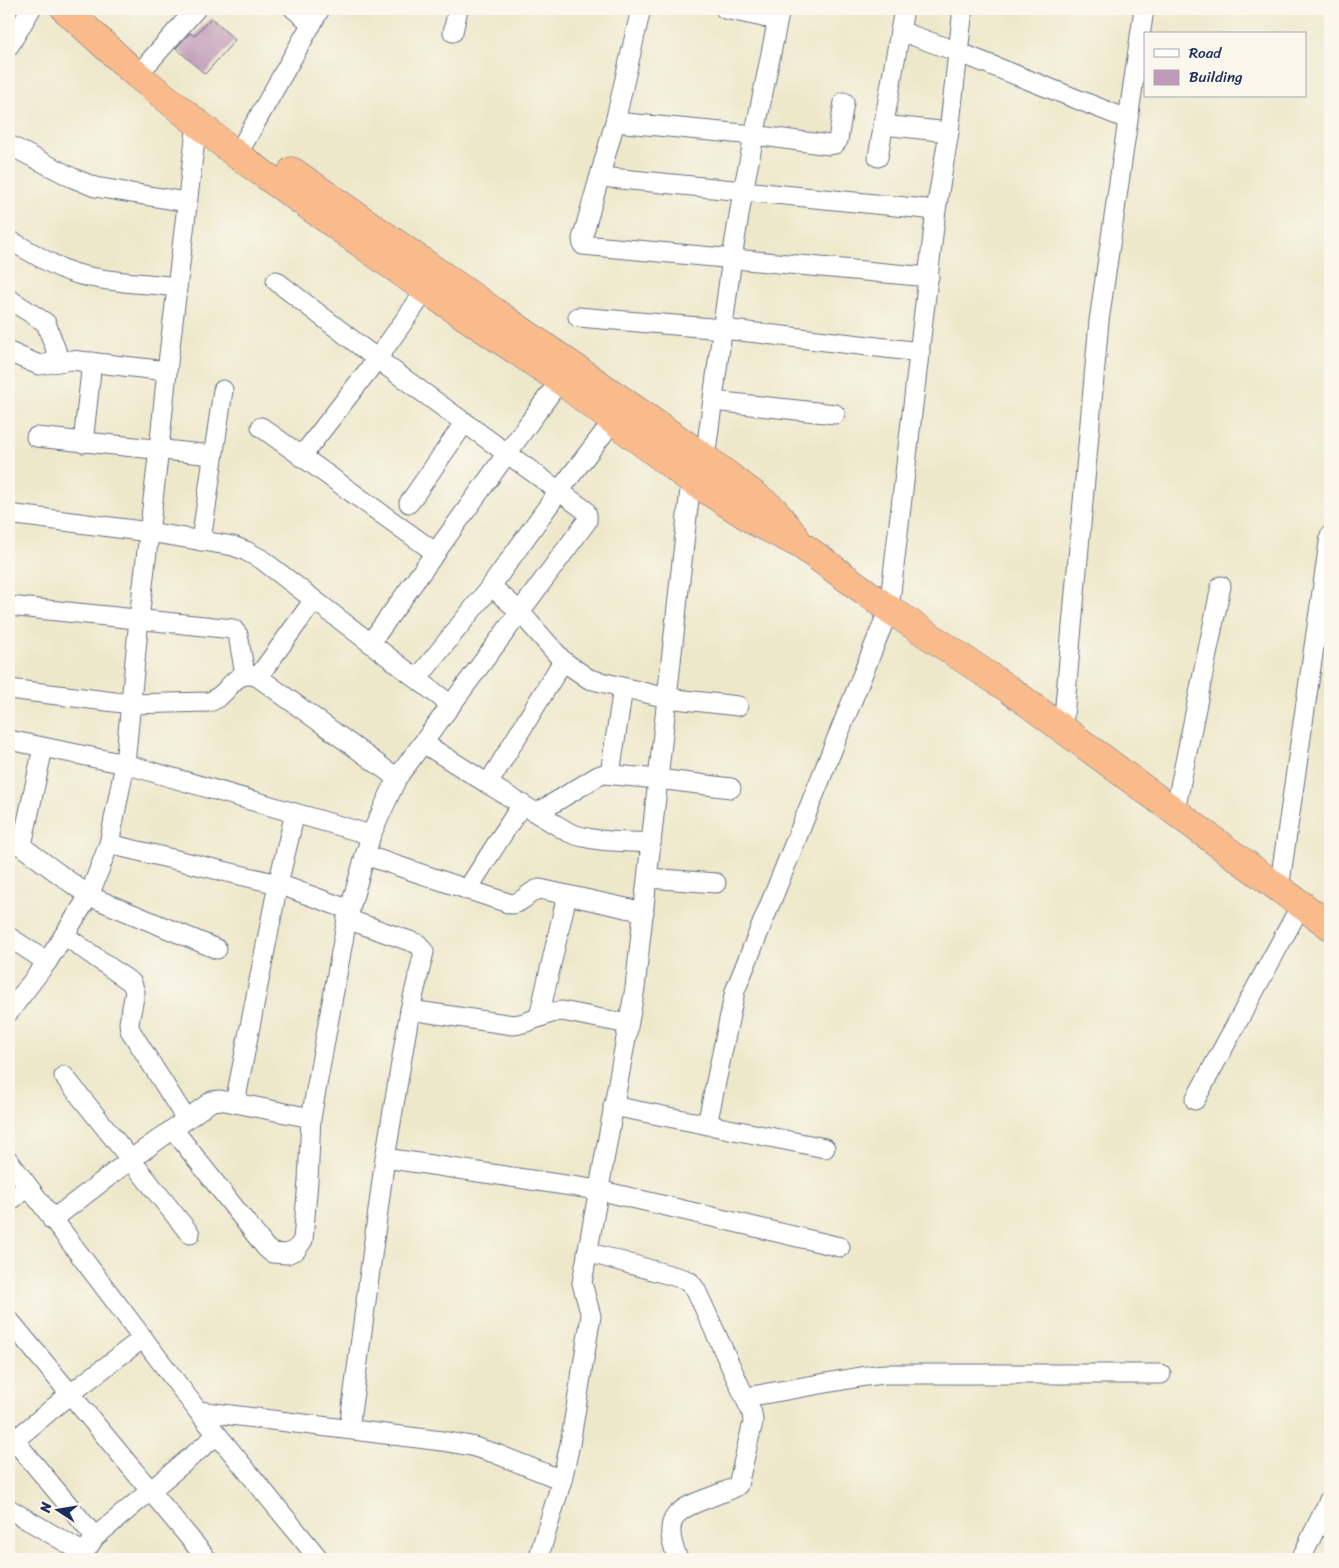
<svg xmlns="http://www.w3.org/2000/svg" width="1339" height="1568" font-family="Sriracha,sans-serif">
	<style>
		.building { fill: #c09ab8 }
		.lines { fill: none; stroke-linecap: round; stroke-linejoin: round }
		.minor-casing { stroke: #657084; stroke-width: 21 }
		.highway-casing { stroke: #657084; stroke-width: 29 }
		.minor { stroke: #fff; stroke-width: 19 }
		.highway { stroke: #fabb8c; stroke-width: 28 }
	</style>
	<rect width="100%" height="100%" fill="#fbf7ec"/>
	<filter id="ink" filterUnits="userSpaceOnUse"><feTurbulence type="fractalNoise" baseFrequency=".02" numOctaves="2"/><feDisplacementMap in="SourceGraphic" scale="10" xChannelSelector="R" yChannelSelector="G"/><feConvolveMatrix kernelMatrix="1 2 1 2 8 2 1 2 1" color-interpolation-filters="sRGB"/></filter>
	<filter id="wash" filterUnits="userSpaceOnUse"><feTurbulence type="fractalNoise" baseFrequency=".0096" numOctaves="4" result="noise"/><feDisplacementMap in="SourceGraphic" scale="20" xChannelSelector="R" yChannelSelector="G"/><feGaussianBlur stdDeviation="1.12" result="paint"/><feColorMatrix in="noise" values="0 0 0 0 0 0 0 0 0 0 0 0 0 0 0 0 0 1.4 0 .05"/><feComposite in="paint" operator="in"/></filter>
	<g filter="url(#wash)">
		<rect width="100%" height="100%" fill="#eee8cb"/>
		<g id="blocks">
			<polygon class="building" points="211,18 235,40 205,74 176,48 190,33 194,36"/>
		</g>
	</g>
	<g filter="url(#ink)">
		<use href="#blocks" fill-opacity="0" stroke="#657084" stroke-width="1"/>
		<g class="lines">
			<defs>
				<g id="minor">
					<polyline points="294,9 312,24"/>
					<polyline points="641,9 615,122 582,239 583,245 929,277"/>
					<polyline points="725,9 777,20"/>
					<polyline points="900,31 958,52 1127,119"/>
					<polyline points="453,32 458,9"/>
					<polyline points="9,46 31,9"/>
					<polyline points="149,62 196,9"/>
					<polyline points="615,122 754,135 829,145 835,144 838,140 844,102"/>
					<polyline points="883,125 949,132"/>
					<polyline points="9,145 73,178 95,187 186,202"/>
					<polyline points="237,155 320,9"/>
					<polyline points="878,157 904,9"/>
					<polyline points="601,177 936,210"/>
					<path d="M 9,240 C 32,252 56,269 81,275 C 112,283 146,283 177,287"/>
					<polyline points="9,299 46,323 60,361"/>
					<polyline points="578,317 723,329 920,352"/>
					<polyline points="9,352 39,365 71,360 167,371"/>
					<polyline points="713,401 835,414"/>
					<polyline points="261,427 436,553"/>
					<polyline points="36,437 213,455"/>
					<polyline points="83,443 92,362"/>
					<polyline points="301,457 377,359 426,290"/>
					<polyline points="705,458 732,258 743,191 780,9"/>
					<polyline points="409,503 465,422"/>
					<polyline points="9,514 149,532 233,546 246,551 261,559 451,705"/>
					<polyline points="201,541 223,390"/>
					<polyline points="491,586 520,612 563,661 589,679 667,698 738,706"/>
					<polyline points="9,606 233,629 238,635 245,674"/>
					<polyline points="371,642 560,380"/>
					<polyline points="258,677 314,600"/>
					<polyline points="418,678 491,586 559,491 613,421"/>
					<path d="M 9,689 L 131,704 L 208,702 C 230,697 232,667 258,677 L 397,778"/>
					<polyline points="1063,728 1099,321 1144,9"/>
					<polyline points="9,740 125,764 371,835"/>
					<path d="M 423,743 L 488,784 L 568,832 C 593,843 624,841 651,843"/>
					<polyline points="610,774 623,688"/>
					<polyline points="488,784 563,661"/>
					<polyline points="1175,811 1221,586"/>
					<polyline points="537,813 598,776 604,774 658,779 731,788"/>
					<polyline points="9,837 89,896 217,949"/>
					<polyline points="109,844 278,884 350,910"/>
					<polyline points="22,845 43,748"/>
					<path d="M 365,855 L 511,904 C 523,904 529,890 540,889 L 644,912"/>
					<polyline points="648,878 716,883"/>
					<polyline points="1279,889 1330,536"/>
					<polyline points="467,890 522,804"/>
					<polyline points="347,919 418,944 424,952 410,1010 385,1158 349,1429"/>
					<polyline points="64,935 132,983 135,992 129,1023 130,1030 186,1119"/>
					<polyline points="9,937 47,962"/>
					<path d="M 410,1010 L 513,1025 C 530,1024 545,1012 562,1011 L 628,1024"/>
					<polyline points="9,1012 47,962 89,896 109,844 125,764 139,619 159,449 167,371 197,123"/>
					<polyline points="539,1017 567,895"/>
					<polyline points="64,1076 190,1234"/>
					<polyline points="1195,1100 1301,905"/>
					<polyline points="235,1103 278,884 295,813"/>
					<polyline points="613,1106 825,1148"/>
					<polyline points="707,1125 735,991 889,609 936,210 949,132 963,9"/>
					<polyline points="173,1129 266,1248 272,1253 287,1254 296,1250 303,1240 308,1181 311,1118 347,919 371,835 397,778 587,521 587,515 585,510 377,359 276,281"/>
					<polyline points="385,1158 598,1190 840,1247"/>
					<polyline points="9,1161 198,1411 319,1559"/>
					<polyline points="9,1202 28,1186"/>
					<polyline points="52,1220 130,1160 212,1101 220,1100 311,1118"/>
					<path d="M 587,1252 L 684,1279 L 690,1282 L 696,1290 L 752,1413 L 753,1422 L 738,1485 C 733,1489 727,1491 721,1493 C 682,1508 658,1512 678,1559"/>
					<polyline points="9,1320 207,1559"/>
					<polyline points="746,1397 866,1376 885,1374 1161,1374"/>
					<polyline points="198,1411 442,1441 471,1446 494,1453 562,1480"/>
					<polyline points="9,1434 95,1537"/>
					<polyline points="9,1445 70,1394 143,1338"/>
					<polyline points="9,1509 84,1553"/>
					<polyline points="80,1559 95,1537 217,1435"/>
					<polyline points="538,1559 562,1480 570,1444 591,1316 582,1283 635,988 691,480"/>
					<polyline points="1301,1559 1330,1498"/>
				</g>
				<g id="highway">
					<polyline points="65,9 136,74 237,155 426,290 560,380 691,480 756,522 801,545 889,609 1010,690 1330,926"/>
					<polyline points="292,171 705,458 773,509 796,538"/>
				</g>
			</defs>
			<use href="#minor" class="minor-casing"/>
			<use href="#highway" class="highway-casing"/>
			<use href="#minor" class="minor"/>
			<use href="#highway" class="highway"/>
		</g>
	</g>
	<rect width="1339" height="1568" fill="none" stroke="#fbf7ec" stroke-width="30"/>
	<rect x="1144" y="32" width="162" height="65" fill="#fbf7ec" stroke="#a1a7b3"/>
	<rect x="1154" y="49" width="25" height="8" fill="#ffffff" stroke="#a1a7b3"/>
	<text x="1189" y="58" font-size="15" fill="#1b2f5e">Road</text>
	<rect x="1154" y="70" width="25" height="15" fill="#c09ab8" stroke="#a1a7b3"/>
	<text x="1189" y="82" font-size="15" fill="#1b2f5e">Building</text>
	<g transform="translate(58 1510) rotate(282)" stroke="#fbf7ec" stroke-width="4" paint-order="stroke">
	<path d="M0-4L9 19L0 12L-9 19Z" fill="#1b2f5e"/>
	<text y="-8" font-size="14" font-weight="bold" text-anchor="middle" fill="#1b2f5e">N</text>
	</g>
</svg>
